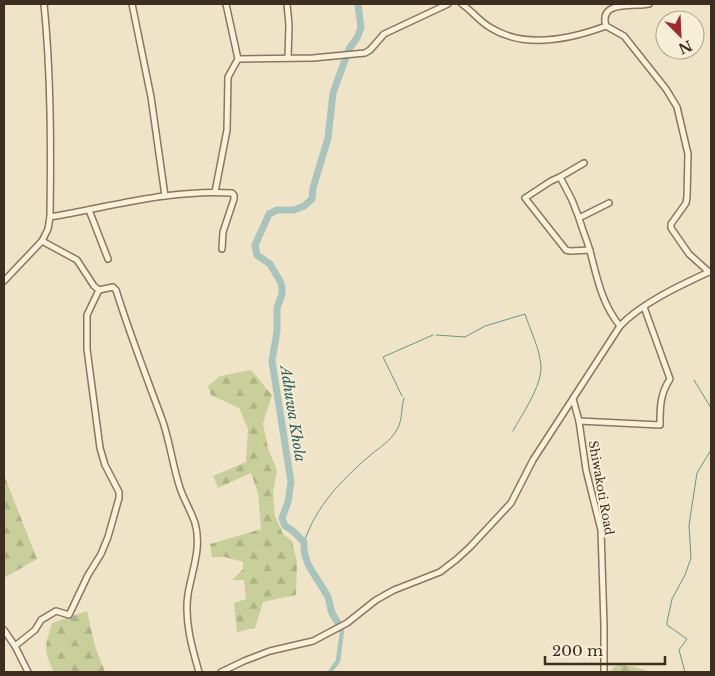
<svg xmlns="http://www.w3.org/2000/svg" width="715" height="676" font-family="'Libre Baskerville',serif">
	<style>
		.forest { fill: url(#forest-firs) }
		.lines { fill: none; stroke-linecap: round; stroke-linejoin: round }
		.stream { stroke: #6f938a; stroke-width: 1 }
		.canal { stroke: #a9c4bc; stroke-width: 4.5 }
		.river { stroke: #a9c4bc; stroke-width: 7 }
		.minor-casing { stroke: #8d765c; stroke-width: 8 }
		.minor { stroke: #faf1dc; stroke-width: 5 }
		.labels { text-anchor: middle; stroke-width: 4; stroke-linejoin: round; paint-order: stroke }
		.street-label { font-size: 12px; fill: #3d2e20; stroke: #f7eed8 }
		.water-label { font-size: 14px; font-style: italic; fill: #2f5d5a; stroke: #f7eed8 }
	</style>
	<defs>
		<pattern id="forest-firs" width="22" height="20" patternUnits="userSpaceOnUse" patternTransform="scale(1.25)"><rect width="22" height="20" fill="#c9cf9b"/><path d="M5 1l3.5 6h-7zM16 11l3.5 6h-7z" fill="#aeb285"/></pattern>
	</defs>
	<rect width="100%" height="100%" fill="#f0e4c8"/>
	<g class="forest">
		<polygon points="251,370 272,395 263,423 268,448 277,471 273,493 275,516 283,534 292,541 297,562 296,595 263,602 255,628 237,632 234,603 246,599 244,580 232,580 243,569 243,562 225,557 212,557 210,544 261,529 258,493 251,473 218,488 213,476 246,462 248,429 239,408 211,395 208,386 220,376"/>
		<polygon points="4,475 37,559 4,578"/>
		<path d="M 87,611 L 95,646 L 105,672 L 54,672 C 43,650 45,646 52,623 Z"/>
		<polygon points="620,665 636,667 651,672 610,672 614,667"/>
	</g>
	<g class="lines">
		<g class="stream">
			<path d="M 436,335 L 465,337 L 485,326 L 525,314 C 530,330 540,349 541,366 C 542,386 522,414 513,431"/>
			<polyline points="694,380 711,408"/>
			<polyline points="402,396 383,357 433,335"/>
			<path d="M 304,542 C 317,505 339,483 368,457 C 376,450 388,443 394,434 C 404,421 400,412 404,398"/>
			<polyline points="685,672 679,650 687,639 667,625 667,622 672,599 685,575 691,558 689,525 697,473 711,450"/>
		</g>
		<polyline class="canal" points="330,672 338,661 342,631"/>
		<path class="river" d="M 338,623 C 336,620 334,616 332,613 C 330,608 330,602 328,597 C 319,579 302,564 304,542 L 293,531 L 285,526 L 282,518 L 288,502 L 291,482 L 272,361 L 277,331 L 277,308 L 282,294 L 282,287 L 280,281 L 270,264 L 257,255 L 255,245 L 269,214 L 277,210 L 294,210 L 304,206 L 312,199 L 313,188 L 328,138 L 333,93 L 349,49 L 357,38 L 361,28 L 358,4"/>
		<defs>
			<g id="minor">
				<path d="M 44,4 C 51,74 51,146 50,217 C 110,207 171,189 232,193 L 234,195 L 234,199 L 223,232 L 222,249"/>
				<polyline points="132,4 151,97 165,196"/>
				<polyline points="287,4 289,25 288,58"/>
				<path d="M 462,4 C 472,11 480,22 491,28 C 525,49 571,39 606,26 C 598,0 634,7 649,4"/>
				<polyline points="606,26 624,36 666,89 677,107 688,154 687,197 686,203 671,224 671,228 689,254 709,272"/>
				<polyline points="238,59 313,58 365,53 370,50 384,34 448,4"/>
				<polyline points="560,177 551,181 525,198 566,250 570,251 590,250"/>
				<polyline points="215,192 227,130 228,77 238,59 226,4"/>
				<path d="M 609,203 L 579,218 C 582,229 587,240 590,251 C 597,278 602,304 620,326"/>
				<polyline points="89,210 108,259"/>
				<polyline points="579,218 572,200 560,177 584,163"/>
				<path d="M 42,241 L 77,260 L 94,286 L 99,290 L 113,287 L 116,290 C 130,335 147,378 163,422 C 170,443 173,467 180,488 C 184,500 191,511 195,523 C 202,547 192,571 188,594 C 184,620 192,648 199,672"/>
				<polyline points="4,281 42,241 48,229 50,217"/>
				<polyline points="573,399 579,421 586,470 601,530 604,625 604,672"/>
				<path d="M 579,421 L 660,425 C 660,407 660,394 670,379 L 644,307"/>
				<polyline points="4,630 15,646 28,672"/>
				<polyline points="15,646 35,630 41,620 56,611 69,615 88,575 101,554 108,537 119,498 119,492 105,465 100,448 87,349 87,315 99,290"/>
				<path d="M 221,672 L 244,661 L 270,651 L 313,641 L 347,623 L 376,600 L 394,590 L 440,572 L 457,559 L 470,547 L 511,503 L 533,460 L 620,326 C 641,303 683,284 711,271"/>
			</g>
		</defs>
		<use href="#minor" class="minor-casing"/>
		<use href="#minor" class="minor"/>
	</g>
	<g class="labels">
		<g class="street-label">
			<text transform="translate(601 488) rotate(80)" y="4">Shiwakoti Road</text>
		</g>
		<g class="water-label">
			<text transform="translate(293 414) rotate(81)" y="5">Adhuwa Khola</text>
		</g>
	</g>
	<rect width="715" height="676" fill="none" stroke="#3d2e20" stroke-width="10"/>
	<g transform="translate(680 35) rotate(156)"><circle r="24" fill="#f7eed8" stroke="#ada18e"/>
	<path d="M0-4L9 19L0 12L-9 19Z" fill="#9e2a2b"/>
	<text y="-8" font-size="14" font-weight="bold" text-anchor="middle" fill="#3d2e20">N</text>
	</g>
	<path d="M545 656v8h120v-8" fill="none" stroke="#3d2e20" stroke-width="2.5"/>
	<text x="552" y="656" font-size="15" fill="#3d2e20" stroke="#f7eed8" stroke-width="4" paint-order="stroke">200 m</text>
</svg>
